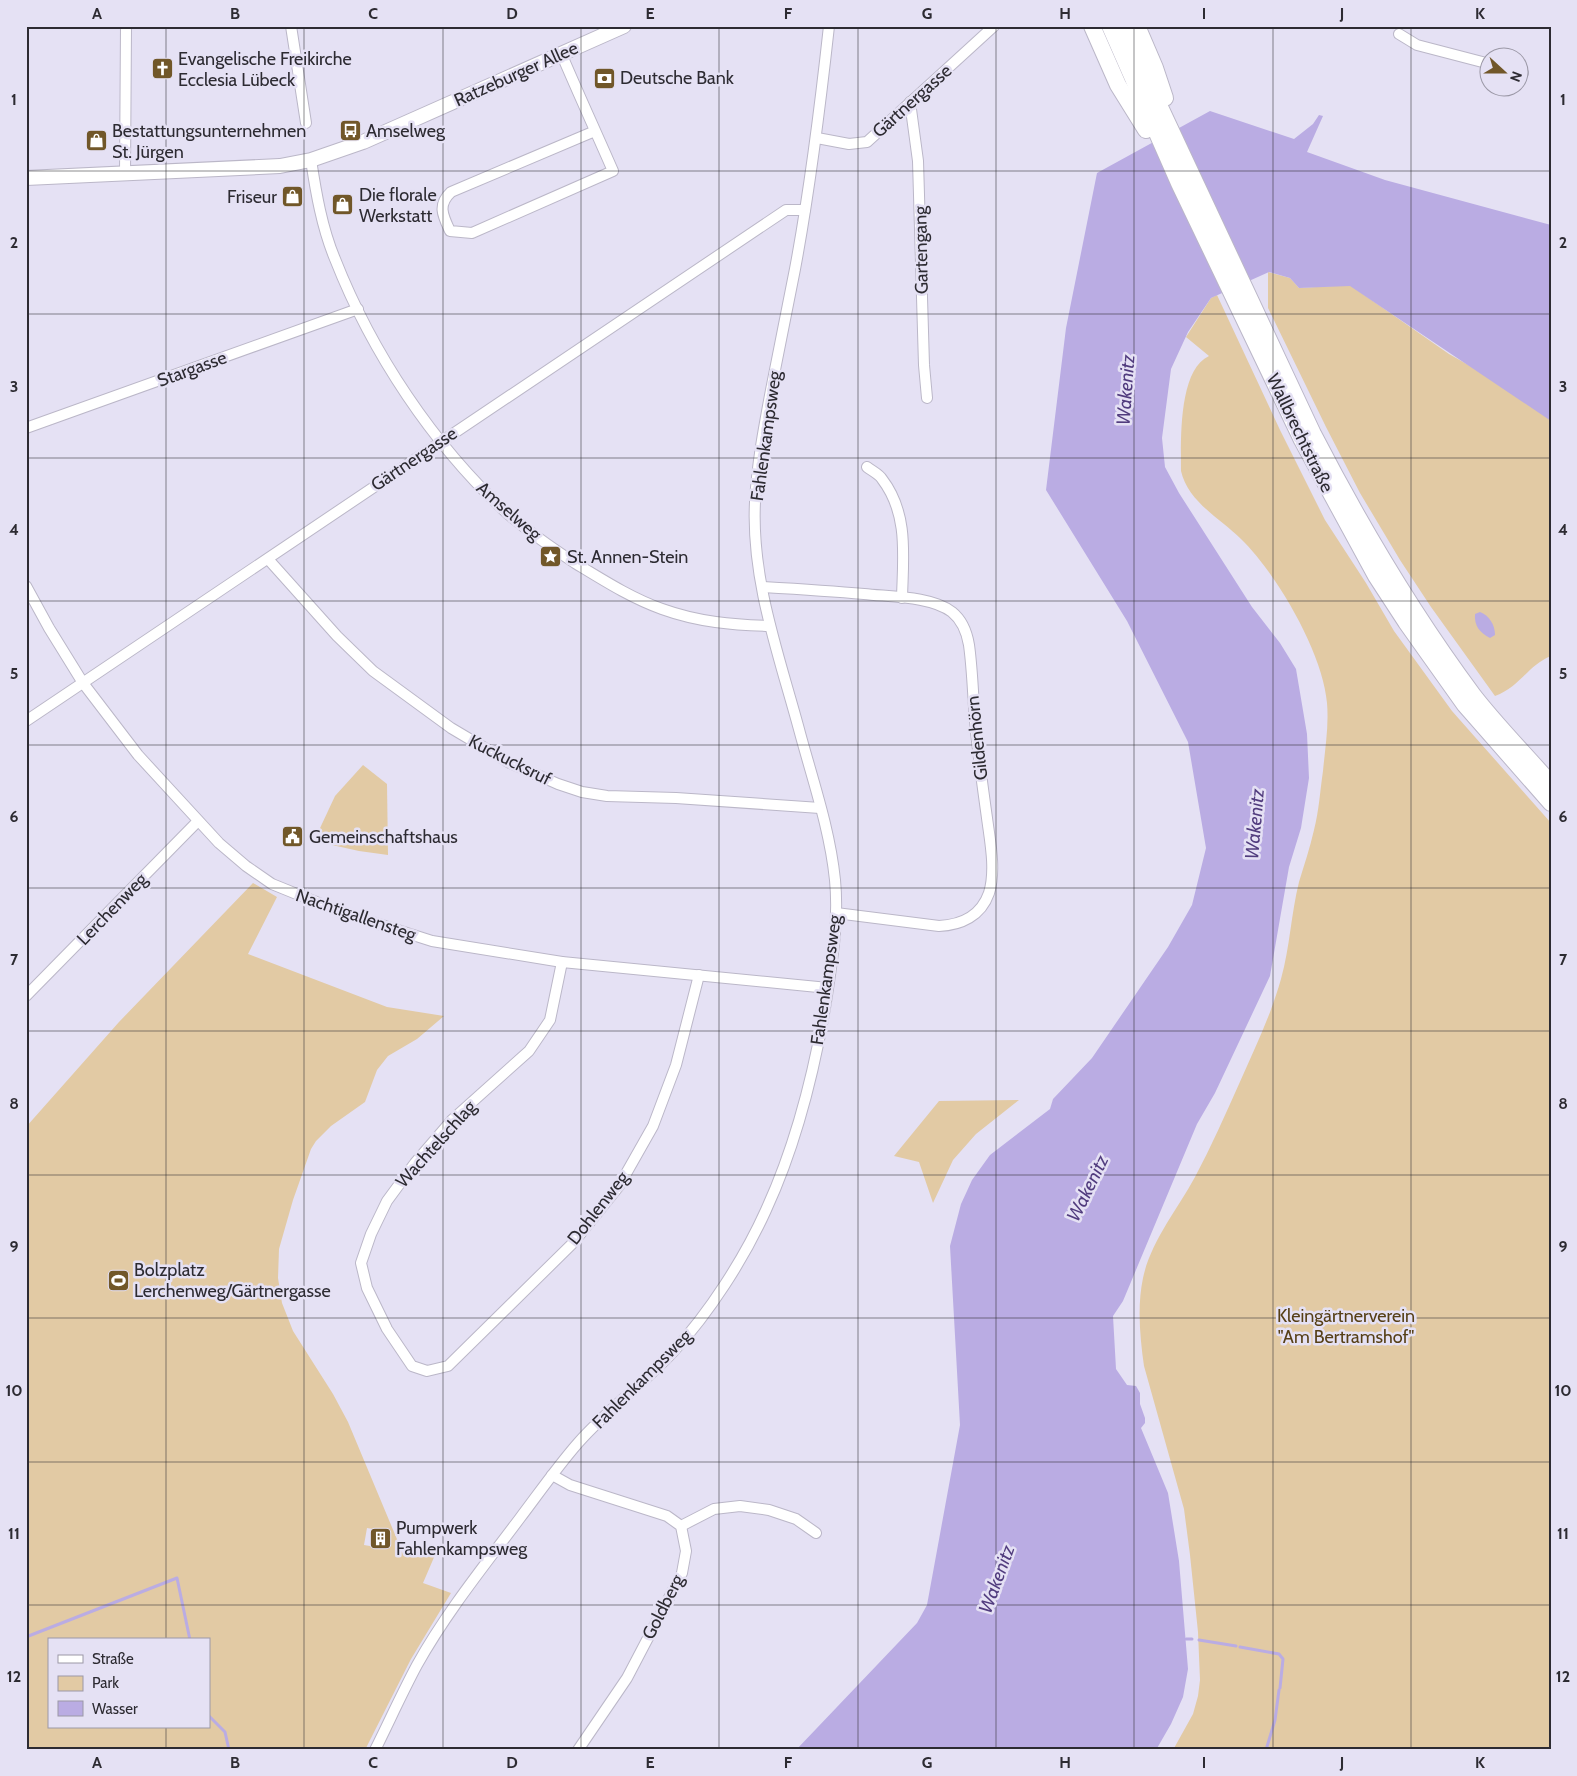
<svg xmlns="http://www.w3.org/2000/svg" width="1577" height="1776" font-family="Cabin,sans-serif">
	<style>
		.green { fill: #e2caa4; fill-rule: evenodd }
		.water { fill: #baace3 }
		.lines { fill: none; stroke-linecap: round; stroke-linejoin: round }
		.stream { stroke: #baace3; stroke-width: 3 }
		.street-casing { stroke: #bbb7c8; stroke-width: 12 }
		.secondary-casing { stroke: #bbb7c8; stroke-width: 16 }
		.primary-casing { stroke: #bbb7c8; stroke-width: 18 }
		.street { stroke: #fff; stroke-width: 10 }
		.secondary { stroke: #fff; stroke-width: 14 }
		.primary { stroke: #fff; stroke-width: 16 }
		.grid { fill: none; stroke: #2d2b32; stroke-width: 1; stroke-opacity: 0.55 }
		.labels { text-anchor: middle; stroke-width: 5; stroke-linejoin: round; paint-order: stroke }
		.poi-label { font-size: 18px; fill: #2d2b32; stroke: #e5e1f4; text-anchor: start }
		.street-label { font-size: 18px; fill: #2d2b32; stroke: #e5e1f4 }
		.park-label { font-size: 18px; fill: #563f16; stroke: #e5e1f4 }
		.water-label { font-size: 19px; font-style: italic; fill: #513c7e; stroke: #e5e1f4 }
		.neatline { fill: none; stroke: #2d2b32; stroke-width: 2 }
		.grid-label { font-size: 16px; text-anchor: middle; font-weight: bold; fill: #2d2b32 }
	</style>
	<rect width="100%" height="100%" fill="#e5e1f4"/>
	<g class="green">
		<path d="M 1268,272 L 1290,278 L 1299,288 L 1350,285 L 1449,354 L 1502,384 L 1551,420 L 1551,656 C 1528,665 1520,687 1495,696 L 1431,607 L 1400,560 L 1360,493 L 1326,427 L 1268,308 Z"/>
		<path d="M 1217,295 L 1280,430 L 1325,520 L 1366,583 L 1394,631 L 1452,711 L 1551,823 L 1551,1750 L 1173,1750 L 1193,1714 L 1198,1696 L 1200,1680 L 1198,1632 L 1190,1555 L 1184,1509 L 1144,1366 C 1140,1338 1137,1306 1143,1278 C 1151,1241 1177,1210 1195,1177 C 1211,1147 1225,1115 1239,1084 C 1254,1050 1271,1015 1281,979 C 1290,947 1291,914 1299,882 C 1304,865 1310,848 1314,830 C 1319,811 1320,791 1323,771 C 1325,749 1329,726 1327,703 C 1323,653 1277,574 1241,539 C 1220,518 1188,502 1181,471 C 1181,442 1178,370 1209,356 L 1186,337 L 1211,298 Z"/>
		<polygon points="363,765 387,784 388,855 359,851 314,841 335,796"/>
		<path d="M 253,883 L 277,897 L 248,954 L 387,1007 L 444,1016 L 417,1039 L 388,1056 L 377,1070 L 365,1102 L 331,1126 L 316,1141 L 311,1149 L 293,1200 L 279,1249 L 278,1278 L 282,1303 L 293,1331 L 333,1394 L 348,1422 L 404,1556 L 435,1555 L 423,1583 L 451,1593 L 411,1659 L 365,1750 L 26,1750 L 26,1127 L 119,1022 ZM 367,1528 L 390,1532 L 387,1549 L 364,1545 ZM 49,1640 L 209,1640 L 209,1727 L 49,1727 Z"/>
		<polygon points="1019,1100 976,1134 953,1160 933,1203 919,1162 894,1156 939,1101"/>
	</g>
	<g class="water">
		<polygon points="1210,111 1294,139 1313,124 1319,115 1323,116 1307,152 1385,180 1551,225 1551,421 1350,286 1299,288 1290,278 1269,272 1211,298 1188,332 1171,369 1162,438 1165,467 1179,493 1252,607 1280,643 1296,669 1307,734 1309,778 1301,828 1289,867 1270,976 1215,1093 1197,1124 1123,1301 1113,1316 1116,1369 1127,1385 1136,1386 1140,1393 1140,1404 1145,1418 1145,1423 1141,1428 1168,1493 1179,1561 1188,1669 1183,1697 1171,1724 1156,1750 796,1750 917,1623 927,1605 960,1425 950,1246 961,1204 967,1191 972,1180 990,1155 1050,1109 1053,1099 1092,1058 1168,947 1192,905 1206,848 1188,742 1127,621 1046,490 1066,328 1097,173"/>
		<path d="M 1480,612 C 1489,615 1495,625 1495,635 L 1490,638 C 1480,633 1474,626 1475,614 Z"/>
	</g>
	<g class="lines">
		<g class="stream">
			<polyline points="26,1637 177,1578 190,1640"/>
			<polyline points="1186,1639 1192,1639"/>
			<polyline points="1199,1640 1236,1646"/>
			<polyline points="1240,1647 1279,1654 1283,1659 1280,1688"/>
			<polyline points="209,1716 225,1732 229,1750"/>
			<polyline points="1266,1750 1275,1720 1279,1690"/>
		</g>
		<defs>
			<g id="street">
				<polyline points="291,26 306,123"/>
				<polyline points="1399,34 1417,45 1490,64"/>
				<path d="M 561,53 C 578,93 596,132 613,171 L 472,233 L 450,231 C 443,216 437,205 451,192 L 595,131"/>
				<polyline points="1520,72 1523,73"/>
				<polyline points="910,102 918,161 924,365 927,398"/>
				<polyline points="817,138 849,144 867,142 994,26"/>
				<path d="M 311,160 C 316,193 322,228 335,259 C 372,353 433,445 508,514 C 529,532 552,548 575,563 C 603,580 631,598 662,609 C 698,622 733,625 770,626"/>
				<polyline points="125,174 126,26"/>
				<polyline points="26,428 358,309"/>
				<path d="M 867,467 C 872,471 879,474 882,479 C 909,514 903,557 902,598"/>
				<polyline points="268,559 337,636 373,671 451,728 510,763 558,784 582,792 607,796 676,798 820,808"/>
				<polyline points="26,586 49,628 83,683 138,755 219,843 246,866 272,884 341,912 432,941 562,962 828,988"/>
				<path d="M 763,587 C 797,589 830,591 864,594 C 890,597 931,596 952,612 C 962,620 967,633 969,645 C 973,674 973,703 976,732 C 979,761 983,789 987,818 C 990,841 996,870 989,893 C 981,916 961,925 939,926 L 836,913"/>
				<polyline points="26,721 786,210 805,210"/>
				<polyline points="562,962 550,1020 529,1051 452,1120 415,1163 387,1201 371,1234 361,1263 367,1288 387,1329 412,1366 427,1371 448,1366 573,1243 619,1186 653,1126 676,1065 699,975"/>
				<polyline points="26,996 198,821"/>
				<polyline points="552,1475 570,1485 667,1516 681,1526 686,1551 682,1573 627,1678 578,1750"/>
				<polyline points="681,1526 714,1509 740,1506 769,1510 796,1519 816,1533"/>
				<path d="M 375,1750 C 389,1722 402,1693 417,1665 C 446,1613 484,1566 520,1518 C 539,1493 557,1467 578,1443 C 607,1410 643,1384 673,1352 C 709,1313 744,1259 766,1210 C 796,1145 814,1073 826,1002 C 832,962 839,921 835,880 C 830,830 813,781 800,733 C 780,658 751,581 755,502 C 757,464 764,427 771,390 C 779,350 787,309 795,269 C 810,189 820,108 829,26"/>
			</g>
			<polyline id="secondary" points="26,178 280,166 311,160 363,142 624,26"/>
			<g id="primary">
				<polyline points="1092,26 1118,85 1146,130"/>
				<polyline points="1110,26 1179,183 1302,440 1376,576 1406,622 1465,705 1551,803"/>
				<path d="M 1122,26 L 1313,434 C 1360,525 1412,613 1473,695 C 1497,726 1525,754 1551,784"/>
				<polyline points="1137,26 1155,68 1165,98"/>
			</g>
		</defs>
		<use href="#street" class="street-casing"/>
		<use href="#secondary" class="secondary-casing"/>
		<use href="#primary" class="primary-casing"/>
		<use href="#street" class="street"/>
		<use href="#secondary" class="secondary"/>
		<use href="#primary" class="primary"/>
	</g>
	<path class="grid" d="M 166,26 L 166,1640M 304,26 L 304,1750M 443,26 L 443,1750M 581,26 L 581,1750M 719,26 L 719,1750M 858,26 L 858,1750M 996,26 L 996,1750M 1134,26 L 1134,1750M 1273,26 L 1273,1750M 1411,26 L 1411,1750M 26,171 L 1551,171M 26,314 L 1551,314M 26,458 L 1551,458M 26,601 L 1551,601M 26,745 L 1551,745M 26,888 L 1551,888M 26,1031 L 1551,1031M 26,1175 L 1551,1175M 26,1318 L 1551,1318M 26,1462 L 1551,1462M 26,1605 L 1551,1605M 166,1727 L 166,1750"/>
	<defs>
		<symbol id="church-square" viewBox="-11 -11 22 22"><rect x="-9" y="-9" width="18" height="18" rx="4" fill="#715729" stroke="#e5e1f4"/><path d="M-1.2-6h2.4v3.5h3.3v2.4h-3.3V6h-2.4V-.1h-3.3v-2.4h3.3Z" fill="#fff"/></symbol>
		<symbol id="bank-square" viewBox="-11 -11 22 22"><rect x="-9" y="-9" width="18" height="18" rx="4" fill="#715729" stroke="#e5e1f4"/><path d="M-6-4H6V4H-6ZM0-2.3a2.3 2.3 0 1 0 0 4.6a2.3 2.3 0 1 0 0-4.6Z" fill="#fff"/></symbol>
		<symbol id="bus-square" viewBox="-11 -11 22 22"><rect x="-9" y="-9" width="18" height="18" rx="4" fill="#715729" stroke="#e5e1f4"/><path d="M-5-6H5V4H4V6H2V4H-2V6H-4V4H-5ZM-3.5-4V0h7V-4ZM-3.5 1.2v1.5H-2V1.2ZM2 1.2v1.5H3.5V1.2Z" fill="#fff"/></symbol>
		<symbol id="shop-square" viewBox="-11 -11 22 22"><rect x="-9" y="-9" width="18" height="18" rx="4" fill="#715729" stroke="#e5e1f4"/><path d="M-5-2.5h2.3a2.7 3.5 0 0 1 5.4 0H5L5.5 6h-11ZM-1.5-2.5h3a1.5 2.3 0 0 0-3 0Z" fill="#fff"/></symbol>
		<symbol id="sight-square" viewBox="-11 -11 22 22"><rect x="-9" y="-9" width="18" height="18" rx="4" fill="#715729" stroke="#e5e1f4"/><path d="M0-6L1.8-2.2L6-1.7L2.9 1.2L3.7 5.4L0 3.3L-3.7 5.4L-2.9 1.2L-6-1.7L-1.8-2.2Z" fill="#fff"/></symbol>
		<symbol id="civic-square" viewBox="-11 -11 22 22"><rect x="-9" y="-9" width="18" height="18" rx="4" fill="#715729" stroke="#e5e1f4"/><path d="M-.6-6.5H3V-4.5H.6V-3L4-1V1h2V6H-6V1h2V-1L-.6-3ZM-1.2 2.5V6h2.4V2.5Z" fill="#fff"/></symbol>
		<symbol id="stadium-square" viewBox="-11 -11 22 22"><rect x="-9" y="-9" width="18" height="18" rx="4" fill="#715729" stroke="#e5e1f4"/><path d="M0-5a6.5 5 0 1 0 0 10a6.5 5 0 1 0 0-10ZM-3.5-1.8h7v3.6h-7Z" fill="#fff"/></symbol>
		<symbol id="building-square" viewBox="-11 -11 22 22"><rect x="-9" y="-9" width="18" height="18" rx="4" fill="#715729" stroke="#e5e1f4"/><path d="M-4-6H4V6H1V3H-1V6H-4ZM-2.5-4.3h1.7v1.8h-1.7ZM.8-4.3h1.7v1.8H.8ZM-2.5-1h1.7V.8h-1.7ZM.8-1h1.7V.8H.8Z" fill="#fff"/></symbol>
	</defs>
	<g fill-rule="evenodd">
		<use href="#church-square" x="150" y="56" width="25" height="25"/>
		<use href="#bank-square" x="592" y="66" width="25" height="25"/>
		<use href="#bus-square" x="338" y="118" width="25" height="25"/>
		<use href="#shop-square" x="84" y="128" width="25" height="25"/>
		<use href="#shop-square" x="280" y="184" width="25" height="25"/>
		<use href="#shop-square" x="330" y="192" width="25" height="25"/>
		<use href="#sight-square" x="538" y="544" width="25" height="25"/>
		<use href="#civic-square" x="280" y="824" width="25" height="25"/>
		<use href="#stadium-square" x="106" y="1268" width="25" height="25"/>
		<use href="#building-square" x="368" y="1526" width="25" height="25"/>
	</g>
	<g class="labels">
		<g class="poi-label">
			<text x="178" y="65">Evangelische Freikirche<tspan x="178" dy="21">Ecclesia Lübeck</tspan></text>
			<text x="620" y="84">Deutsche Bank</text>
			<text x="112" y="137">Bestattungsunternehmen<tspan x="112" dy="21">St. Jürgen</tspan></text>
			<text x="366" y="137">Amselweg</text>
			<text x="359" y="201">Die florale<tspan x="359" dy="21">Werkstatt</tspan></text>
			<text x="277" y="203" text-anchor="end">Friseur</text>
			<text x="567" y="563">St. Annen-Stein</text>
			<text x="309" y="843">Gemeinschaftshaus</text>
			<text x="134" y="1276">Bolzplatz<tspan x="134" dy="21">Lerchenweg/Gärtnergasse</tspan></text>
			<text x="396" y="1534">Pumpwerk<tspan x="396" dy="21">Fahlenkampsweg</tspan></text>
		</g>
		<g class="street-label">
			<text transform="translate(516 74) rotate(-24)" y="6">Ratzeburger Allee</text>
			<text transform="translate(912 101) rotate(-42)" y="6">Gärtnergasse</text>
			<text transform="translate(921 250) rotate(-91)" y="6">Gartengang</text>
			<text transform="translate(192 369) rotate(-20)" y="6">Stargasse</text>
			<text transform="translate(1300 433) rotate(64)" y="6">Wallbrechtstraße</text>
			<text transform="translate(766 436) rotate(-82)" y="6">Fahlenkampsweg</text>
			<text transform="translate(414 459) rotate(-34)" y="6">Gärtnergasse</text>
			<text transform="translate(509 511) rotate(41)" y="6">Amselweg</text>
			<text transform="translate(977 738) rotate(-96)" y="6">Gildenhörn</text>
			<text transform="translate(510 760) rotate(27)" y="6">Kuckucksruf</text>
			<text transform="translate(112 909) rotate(-46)" y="6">Lerchenweg</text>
			<text transform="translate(356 915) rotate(19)" y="6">Nachtigallensteg</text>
			<text transform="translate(826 980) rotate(-82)" y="6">Fahlenkampsweg</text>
			<text transform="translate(436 1144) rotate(-48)" y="6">Wachtelschlag</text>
			<text transform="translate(598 1208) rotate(-52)" y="6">Dohlenweg</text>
			<text transform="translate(642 1379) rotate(-45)" y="6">Fahlenkampsweg</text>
			<text transform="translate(663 1607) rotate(-63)" y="6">Goldberg</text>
		</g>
		<g class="park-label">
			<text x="1346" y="1322">Kleingärtnerverein<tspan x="1346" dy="21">"Am Bertramshof"</tspan></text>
		</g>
		<g class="water-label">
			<text transform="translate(1125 390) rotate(-86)" y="7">Wakenitz</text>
			<text transform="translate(1254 824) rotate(-85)" y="7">Wakenitz</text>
			<text transform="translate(1087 1188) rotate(-64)" y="7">Wakenitz</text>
			<text transform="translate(996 1579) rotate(-70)" y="7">Wakenitz</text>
		</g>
	</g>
	<rect width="1577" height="1776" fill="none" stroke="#e5e1f4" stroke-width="55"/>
	<rect x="48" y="1638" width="162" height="90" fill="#e5e1f4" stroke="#9b98a6"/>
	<rect x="58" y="1655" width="25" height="8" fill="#ffffff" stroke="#9b98a6"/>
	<text x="92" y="1664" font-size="15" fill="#2d2b32">Straße</text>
	<rect x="58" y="1676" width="25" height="15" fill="#e2caa4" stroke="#9b98a6"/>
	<text x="92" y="1688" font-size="15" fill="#2d2b32">Park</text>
	<rect x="58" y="1701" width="25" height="15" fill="#baace3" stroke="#9b98a6"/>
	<text x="92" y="1714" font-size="15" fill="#2d2b32">Wasser</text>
	<g transform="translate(1504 72) rotate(111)"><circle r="24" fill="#e5e1f4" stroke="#9b98a6"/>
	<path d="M0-4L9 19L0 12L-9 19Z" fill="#715729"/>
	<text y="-8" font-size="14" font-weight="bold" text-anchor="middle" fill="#2d2b32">N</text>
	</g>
	<rect x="28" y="28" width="1522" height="1720" class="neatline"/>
	<g class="grid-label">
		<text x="97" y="19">A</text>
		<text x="235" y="19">B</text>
		<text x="373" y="19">C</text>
		<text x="512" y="19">D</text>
		<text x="650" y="19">E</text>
		<text x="788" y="19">F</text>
		<text x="927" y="19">G</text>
		<text x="1065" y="19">H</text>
		<text x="1204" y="19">I</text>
		<text x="1342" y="19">J</text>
		<text x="1480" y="19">K</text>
		<text x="14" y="105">1</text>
		<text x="1563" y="105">1</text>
		<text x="14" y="248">2</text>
		<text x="1563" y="248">2</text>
		<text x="14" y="392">3</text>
		<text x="1563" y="392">3</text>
		<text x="14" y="535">4</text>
		<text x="1563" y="535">4</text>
		<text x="14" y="679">5</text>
		<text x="1563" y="679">5</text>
		<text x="14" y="822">6</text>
		<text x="1563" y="822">6</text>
		<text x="14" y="965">7</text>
		<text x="1563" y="965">7</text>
		<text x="14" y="1109">8</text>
		<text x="1563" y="1109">8</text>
		<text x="14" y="1252">9</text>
		<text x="1563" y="1252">9</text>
		<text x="14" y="1396">10</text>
		<text x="1563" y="1396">10</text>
		<text x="14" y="1539">11</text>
		<text x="1563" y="1539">11</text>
		<text x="14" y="1682">12</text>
		<text x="1563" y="1682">12</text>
		<text x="97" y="1768">A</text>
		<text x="235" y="1768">B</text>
		<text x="373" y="1768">C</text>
		<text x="512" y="1768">D</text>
		<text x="650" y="1768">E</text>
		<text x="788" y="1768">F</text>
		<text x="927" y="1768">G</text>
		<text x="1065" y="1768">H</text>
		<text x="1204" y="1768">I</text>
		<text x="1342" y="1768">J</text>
		<text x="1480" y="1768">K</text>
	</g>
</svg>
